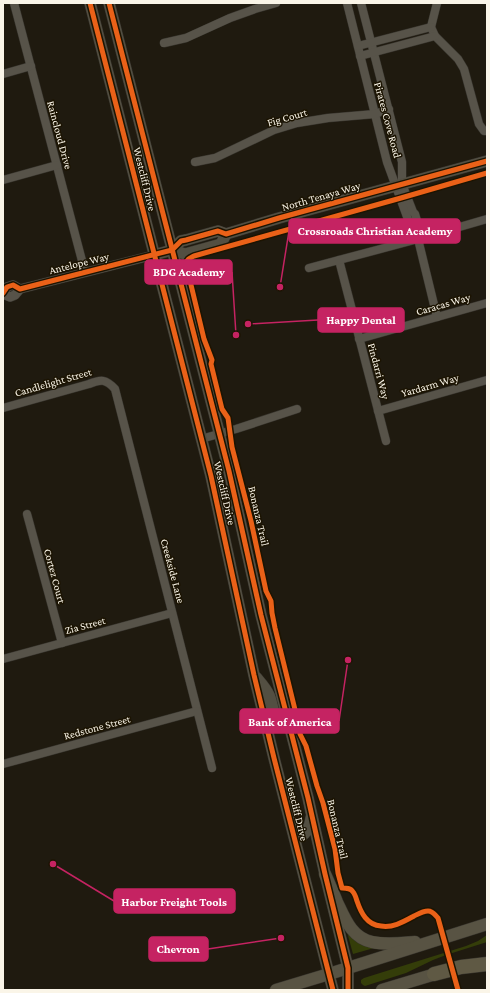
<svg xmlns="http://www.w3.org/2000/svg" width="490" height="993" font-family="'Crimson Pro',serif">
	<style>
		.green { fill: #343d09 }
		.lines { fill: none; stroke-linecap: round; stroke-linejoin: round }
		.minor-casing { stroke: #38352e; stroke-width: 9 }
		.tertiary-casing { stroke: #38352e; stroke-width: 10 }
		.secondary-casing { stroke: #38352e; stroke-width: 12 }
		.primary-casing { stroke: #38352e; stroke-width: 13 }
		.motorway-casing { stroke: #38352e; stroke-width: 15 }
		.minor { stroke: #575349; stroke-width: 8 }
		.tertiary { stroke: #575349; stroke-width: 9 }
		.secondary { stroke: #534f42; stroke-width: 11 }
		.primary { stroke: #585343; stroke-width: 12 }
		.motorway { stroke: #5f5944; stroke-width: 14 }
		.cycleway-casing { stroke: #1c1402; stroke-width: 8 }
		.cycleway { stroke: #ea6118; stroke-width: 5 }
		.labels { text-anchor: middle; stroke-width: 3; stroke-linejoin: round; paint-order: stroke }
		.street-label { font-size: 11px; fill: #faf5e8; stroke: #1c1402 }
		.leader { fill: none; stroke: #c52362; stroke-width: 1.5 }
		.callout-dot { fill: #c52362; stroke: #1c1402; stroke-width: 1.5 }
		.callout { fill: #c52362; stroke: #c52362; stroke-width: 1.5 }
		.callout-label { font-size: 12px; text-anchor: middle; font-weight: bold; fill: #fff }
	</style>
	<rect width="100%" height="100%" fill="#1f1a0f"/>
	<g class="green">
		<polygon points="347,932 374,948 353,954"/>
		<polygon points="487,935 487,942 446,955 433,960 406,973 365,986 363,985 361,983 361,980 364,978 466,946 478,941"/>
	</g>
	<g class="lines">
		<defs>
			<g id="minor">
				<polyline points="14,3 85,272"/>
				<polyline points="347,3 387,162 413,233 418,239 437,317"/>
				<polyline points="361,3 402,162 402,184 413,212 415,214 420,231 418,239"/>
				<polyline points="437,3 431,27 435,36 458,59 464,69 479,124 484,131 487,131"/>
				<polyline points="164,43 186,38 230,18 255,9 276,3"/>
				<polyline points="358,46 431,27"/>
				<polyline points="360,56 435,36"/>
				<polyline points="3,74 31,66"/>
				<polyline points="195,162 215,158 274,130 297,123 328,118 375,114 389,109"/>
				<polyline points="3,180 57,165"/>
				<polyline points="339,260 386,441"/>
				<polyline points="309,268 418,239 487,219"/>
				<polyline points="359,339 487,303"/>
				<path d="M 3,408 L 89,384 C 101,379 106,379 115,389 L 212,768"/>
				<polyline points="378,411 487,380"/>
				<polyline points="201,439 236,429 297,409"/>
				<polyline points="27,514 62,643"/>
				<polyline points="3,659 172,613"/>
				<polyline points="3,764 197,711"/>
			</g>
			<g id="tertiary">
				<polyline points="3,293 7,287 13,285 20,289 154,255"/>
				<polyline points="3,294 10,297 15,295 20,289"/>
			</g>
			<g id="secondary">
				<polyline points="90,3 211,476 254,675 274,758 333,990"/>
				<polyline points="109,3 229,471 261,615 308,798 325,874 348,968 348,990"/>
				<polyline points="172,250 185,254 221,244 226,234"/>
				<polyline points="154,255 172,250 181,241 186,240 218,231 226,234 279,218 487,161"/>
				<path d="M 256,677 C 261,683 266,688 269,695 C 274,706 272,724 288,724"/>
				<path d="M 295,839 C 305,836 310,829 311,818"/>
			</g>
			<g id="primary">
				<path d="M 325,874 C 329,883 333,892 337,902 C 345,919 352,938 372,942 C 386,945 401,943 415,942"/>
				<polyline points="276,990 329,974 487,924"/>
				<polyline points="382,990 442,972"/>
			</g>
			<polyline id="motorway" points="434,974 461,967 487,964"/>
		</defs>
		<use href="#minor" class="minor-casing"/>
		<use href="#tertiary" class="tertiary-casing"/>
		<use href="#secondary" class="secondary-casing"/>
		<use href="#primary" class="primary-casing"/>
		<use href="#motorway" class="motorway-casing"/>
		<use href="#minor" class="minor"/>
		<use href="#tertiary" class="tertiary"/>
		<use href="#secondary" class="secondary"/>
		<use href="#primary" class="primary"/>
		<use href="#motorway" class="motorway"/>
		<defs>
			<g id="cycleway">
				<polyline points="90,3 211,476 254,675 274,758 333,990"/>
				<polyline points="109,3 229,471 261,615 308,798 325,874 348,968 348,990"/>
				<polyline points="3,293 7,287 13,285 20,289 172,250 181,241 186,240 218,231 226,234 279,218 487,161"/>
				<path d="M 458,990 L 438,918 C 435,915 433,911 428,911 C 423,911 418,914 414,916 C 403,922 393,928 381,926 C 367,925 361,913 357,901 C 356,898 355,894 353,892 C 351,888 346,888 342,888 L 338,873 L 335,849 L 323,803 L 317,786 L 306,746 L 300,734 L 300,730 L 275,628 L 272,613 L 271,601 L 266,591 L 251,521 L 232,447 L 228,418 L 222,409 L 211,364 L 212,360 L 204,339 L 186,264 C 187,259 190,258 194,256 L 401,198 L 487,173"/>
			</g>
		</defs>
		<use href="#cycleway" class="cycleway-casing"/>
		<use href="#cycleway" class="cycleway"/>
	</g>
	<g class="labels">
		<g class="street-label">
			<text transform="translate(287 117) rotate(-16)" y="4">Fig Court</text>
			<text transform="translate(388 120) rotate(75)" y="4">Pirates Cove Road</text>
			<text transform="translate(60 135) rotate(75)" y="4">Raincloud Drive</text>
			<text transform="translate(145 179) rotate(76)" y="4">Westcliff Drive</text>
			<text transform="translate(321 196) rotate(-16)" y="4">North Tenaya Way</text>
			<text transform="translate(79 263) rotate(-14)" y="4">Antelope Way</text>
			<text transform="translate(443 304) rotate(-16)" y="4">Caracas Way</text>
			<text transform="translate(379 371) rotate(75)" y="4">Pindarri Way</text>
			<text transform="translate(53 382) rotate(-16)" y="4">Candlelight Street</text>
			<text transform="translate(430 385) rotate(-16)" y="4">Yardarm Way</text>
			<text transform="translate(225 493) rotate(77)" y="4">Westcliff Drive</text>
			<text transform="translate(259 516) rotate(77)" y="4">Bonanza Trail</text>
			<text transform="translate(173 571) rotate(75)" y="4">Creekside Lane</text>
			<text transform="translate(55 576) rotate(75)" y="4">Cortez Court</text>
			<text transform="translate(85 625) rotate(-15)" y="4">Zia Street</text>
			<text transform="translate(97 727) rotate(-15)" y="4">Redstone Street</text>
			<text transform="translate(297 809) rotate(76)" y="4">Westcliff Drive</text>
			<text transform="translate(338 829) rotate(77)" y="4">Bonanza Trail</text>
		</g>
	</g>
	<path class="leader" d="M280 287L289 231M236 335L232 272M248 324L318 320M348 660L339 721M53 864L114 901M281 938L208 949"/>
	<g class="callout-dot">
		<circle cx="280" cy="287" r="4"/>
		<circle cx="236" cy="335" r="4"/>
		<circle cx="248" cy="324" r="4"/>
		<circle cx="348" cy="660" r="4"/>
		<circle cx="53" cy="864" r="4"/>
		<circle cx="281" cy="938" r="4"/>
	</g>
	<g class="callout">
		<rect x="289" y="219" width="171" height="24" rx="4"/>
		<rect x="145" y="260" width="87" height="24" rx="4"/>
		<rect x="318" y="308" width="86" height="24" rx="4"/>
		<rect x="240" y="709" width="99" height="24" rx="4"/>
		<rect x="114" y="889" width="121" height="24" rx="4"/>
		<rect x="149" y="937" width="59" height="24" rx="4"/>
	</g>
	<g class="callout-label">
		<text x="375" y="235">Crossroads Christian Academy</text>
		<text x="189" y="276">BDG Academy</text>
		<text x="361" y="324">Happy Dental</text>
		<text x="290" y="726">Bank of America</text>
		<text x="174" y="906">Harbor Freight Tools</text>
		<text x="178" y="953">Chevron</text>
	</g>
	<rect width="490" height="993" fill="none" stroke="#faf5e8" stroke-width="8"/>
</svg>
